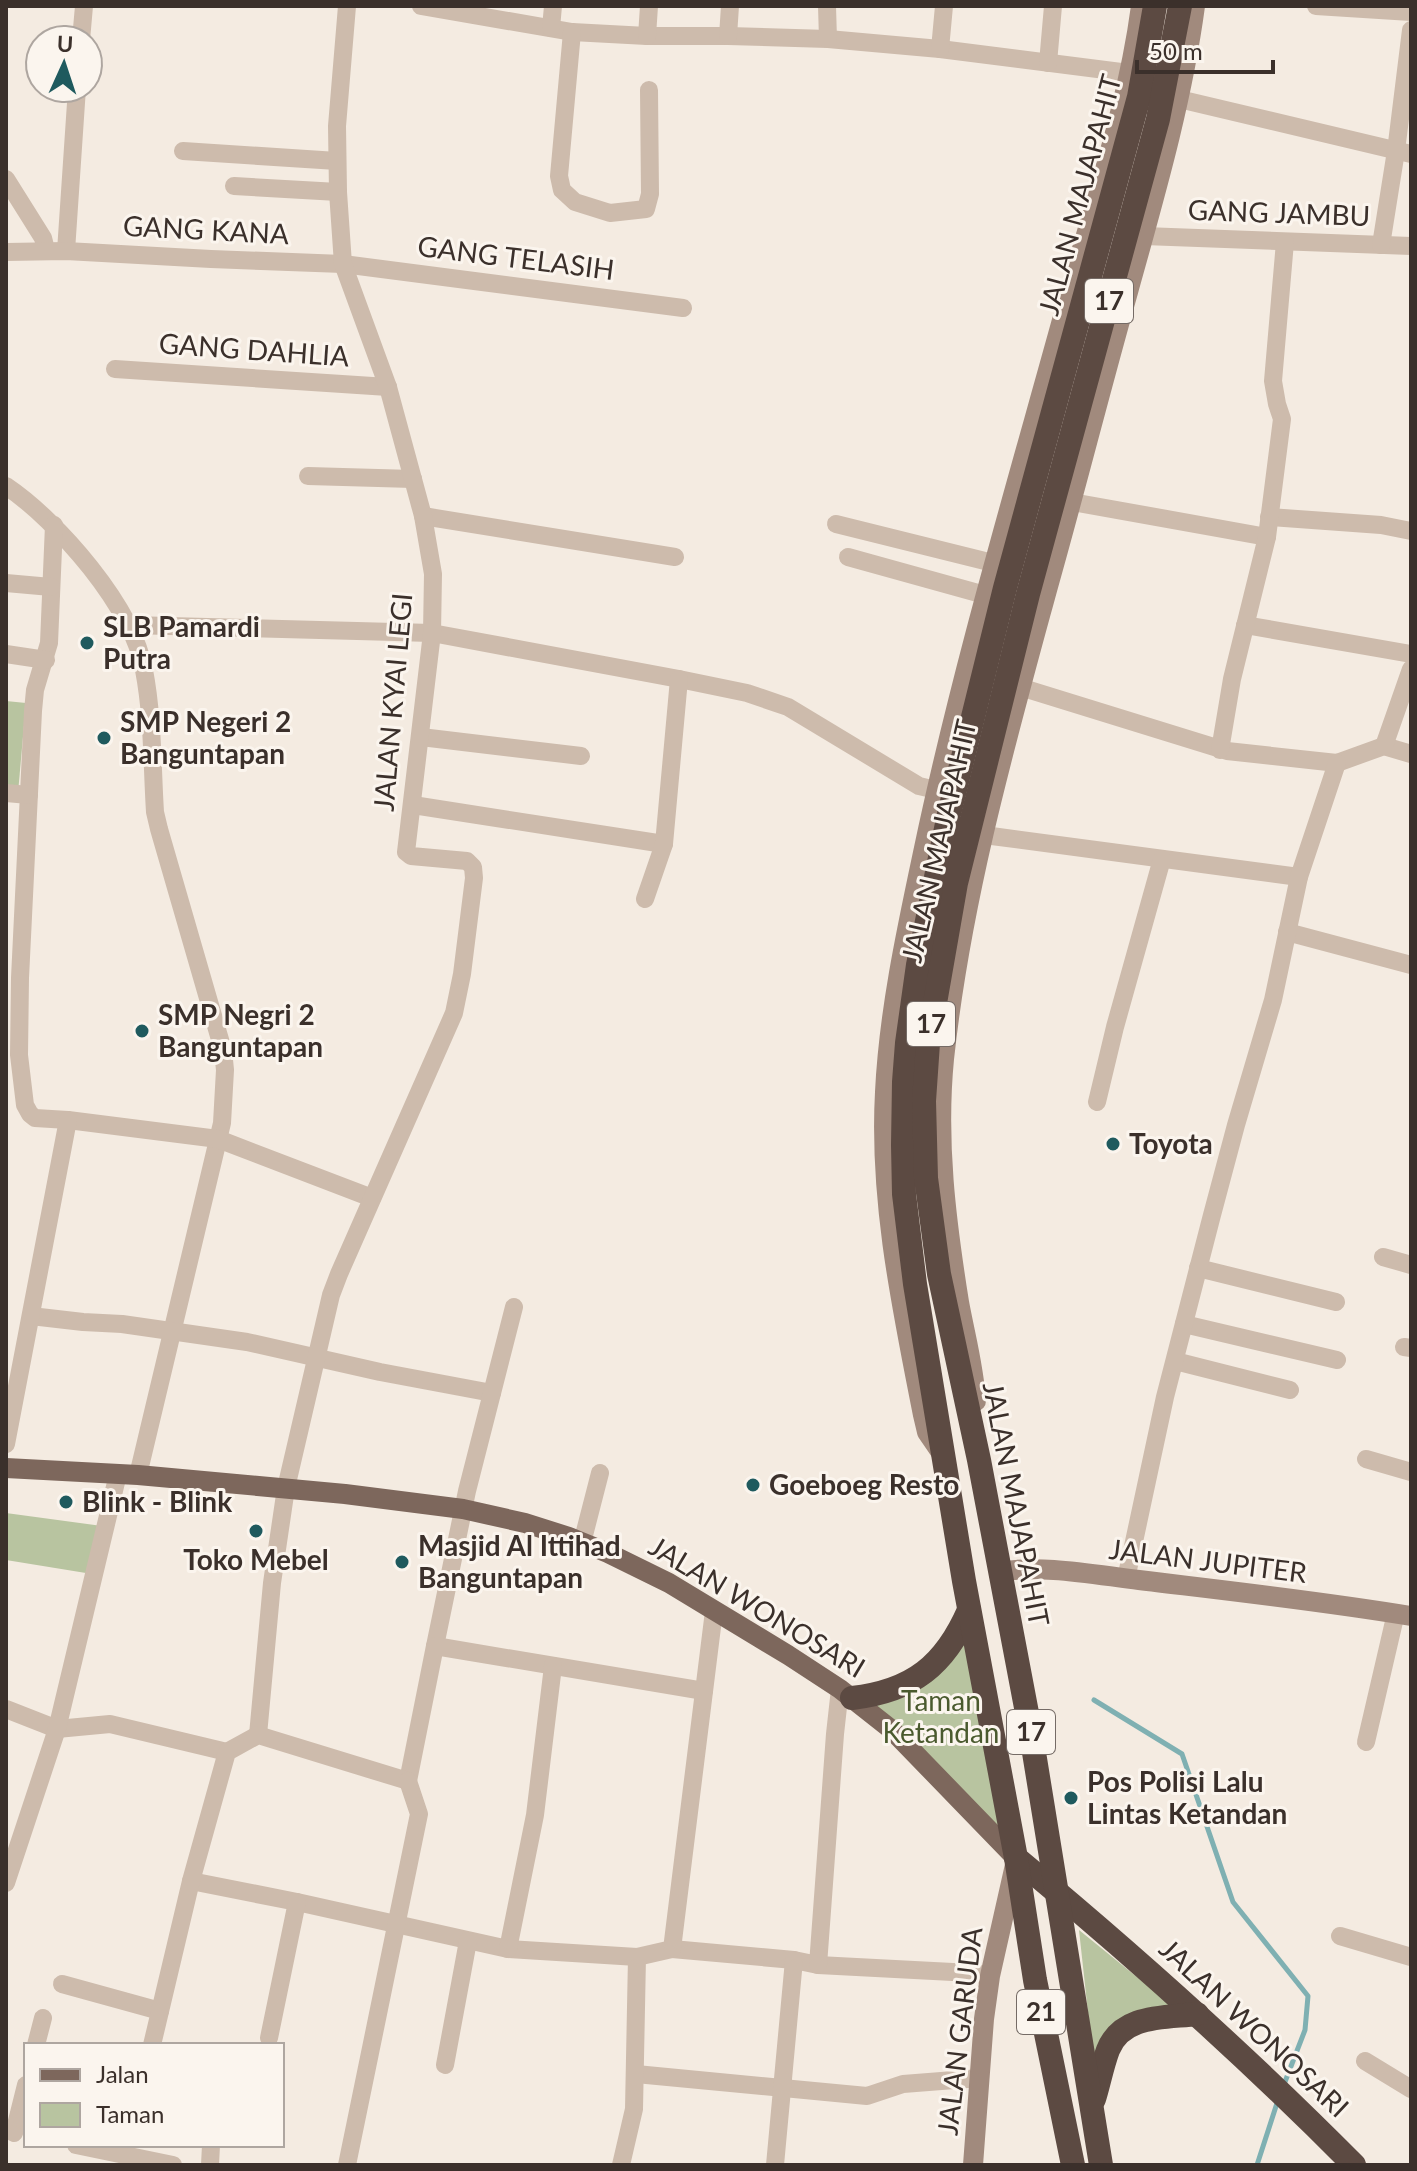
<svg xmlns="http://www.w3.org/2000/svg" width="1417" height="2171" font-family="Lato,sans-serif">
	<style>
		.green { fill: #b8c4a0 }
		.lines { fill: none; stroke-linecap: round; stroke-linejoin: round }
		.stream { stroke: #7fb0b2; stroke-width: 5 }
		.street { stroke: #cdbbac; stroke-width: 18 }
		.secondary { stroke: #a18a7d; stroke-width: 20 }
		.primary { stroke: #7d675c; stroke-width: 20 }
		.highway { stroke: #5c4a42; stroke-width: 24 }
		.poi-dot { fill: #1f5a5e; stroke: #fbf5ee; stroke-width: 3 }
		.labels { text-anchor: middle; stroke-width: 6; stroke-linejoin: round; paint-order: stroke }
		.shield { fill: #fbf5ee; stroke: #756b66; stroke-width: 2 }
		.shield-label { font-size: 26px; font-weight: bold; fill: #3b302b }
		.street-label { font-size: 28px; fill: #3b302b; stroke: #fbf5ee }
		.poi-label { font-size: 28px; font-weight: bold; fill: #3b302b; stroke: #fbf5ee; text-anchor: start }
		.park-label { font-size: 28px; fill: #4a5a2e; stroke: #fbf5ee }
	</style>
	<rect width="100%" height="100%" fill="#f4ebe1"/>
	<g class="green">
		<polygon points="6,701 26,703 18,793 6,792"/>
		<polygon points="6,1513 102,1526 92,1574 6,1560"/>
		<polygon points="966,1638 1004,1839 869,1709 903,1693"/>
		<polygon points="1079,1930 1175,2008 1140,2017 1094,2067"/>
	</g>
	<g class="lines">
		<g class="stream">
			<polyline points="1094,1700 1182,1754 1233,1902 1308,1996 1305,2030 1283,2087"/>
			<polyline points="1257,2165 1278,2100"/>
		</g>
		<g class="street">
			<polyline points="421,6 572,32 647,36 728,36 828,39 940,49 1129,73"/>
			<polyline points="827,6 828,39"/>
			<polyline points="1316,6 1411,12"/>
			<polyline points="551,28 553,6"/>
			<polyline points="572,32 559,176 562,190 575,202 610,213 646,209 650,194 649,90"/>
			<polyline points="647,36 649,6"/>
			<polyline points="728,36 730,6"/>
			<polyline points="81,40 84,6"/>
			<polyline points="940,49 944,6"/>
			<polyline points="1048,63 1053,6"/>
			<polyline points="1179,99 1411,154"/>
			<polyline points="183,151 337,161"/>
			<polyline points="6,179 43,238 46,250"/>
			<polyline points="234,186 338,192"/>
			<polyline points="1144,236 1411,246"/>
			<polyline points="1381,245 1396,151 1411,30"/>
			<polyline points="66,251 77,88"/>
			<polyline points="6,252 66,251 211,259 343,264 683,308"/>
			<polyline points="115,369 388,387"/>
			<polyline points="308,476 413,479"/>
			<path d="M 6,486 C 58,521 133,607 144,670 C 153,717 152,765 155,812 L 159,829 L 223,1050 L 225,1070 L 222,1123 L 138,1475"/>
			<polyline points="1072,502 1267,537"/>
			<polyline points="423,516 675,557"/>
			<polyline points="1269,517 1381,525 1411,531"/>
			<polyline points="836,524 993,563"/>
			<polyline points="54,525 49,643 35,690 33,711 20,978 19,1055 25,1105 30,1114 35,1118 68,1120 218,1139 372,1198"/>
			<polyline points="848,557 985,595"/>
			<polyline points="6,583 51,587"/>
			<polyline points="130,625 432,633 679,679 747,693 788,707 919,786 936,790"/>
			<polyline points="1245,625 1411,654"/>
			<polyline points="6,654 46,660"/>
			<polyline points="1020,687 1227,751 1337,763 1384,746 1411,754"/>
			<polyline points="421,737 581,756"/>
			<polyline points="1384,746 1411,669"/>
			<polyline points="1220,750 1232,679 1267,537 1282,419 1277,404 1273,381 1285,242"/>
			<polyline points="6,793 29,795"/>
			<polyline points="413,805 664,844"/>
			<polyline points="984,835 1299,877"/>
			<polyline points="645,899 664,844 679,679"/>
			<polyline points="1287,932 1411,965"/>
			<polyline points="1097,1102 1115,1027 1162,859"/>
			<polyline points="1383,1257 1411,1265"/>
			<polyline points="1198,1268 1336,1302"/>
			<polyline points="31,1316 83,1322 122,1324 247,1342 380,1372 492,1393"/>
			<polyline points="1184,1324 1337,1360"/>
			<polyline points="1404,1347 1411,1348"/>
			<polyline points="1175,1361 1290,1390"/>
			<polyline points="6,1444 68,1120"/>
			<polyline points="1366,1459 1411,1472"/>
			<polyline points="582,1543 600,1473"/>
			<polyline points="1126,1579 1165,1397 1212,1215 1236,1125 1273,1000 1299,877 1337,763"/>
			<polyline points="435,1646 467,1491 514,1307"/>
			<polyline points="6,1709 57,1729 110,1724 227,1752"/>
			<polyline points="258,1735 272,1583 286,1488 331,1295 339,1274 454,1013 462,974 474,878 473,867 467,861 411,856 406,852 432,633 433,574 423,516 388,387 343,264 338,192 337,126 347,6"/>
			<polyline points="1366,1742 1396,1613"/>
			<polyline points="408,1781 435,1646 704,1691"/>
			<polyline points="191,1881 297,1902 508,1949 637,1957"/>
			<polyline points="6,1883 57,1729 118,1474"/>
			<polyline points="1340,1936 1411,1957"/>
			<polyline points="508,1949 535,1815 553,1666"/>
			<polyline points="672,1949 794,1960 818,1965 972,1973 990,1976"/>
			<polyline points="818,1965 835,1734 840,1689"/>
			<polyline points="62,1984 160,2011"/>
			<polyline points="269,2038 297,1902"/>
			<polyline points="36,2045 43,2018"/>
			<polyline points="152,2045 191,1881 227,1752 258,1735 408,1781"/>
			<polyline points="1365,2061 1411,2089"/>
			<polyline points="445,2065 468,1941"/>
			<polyline points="636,2074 867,2096 903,2084 980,2078"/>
			<polyline points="14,2133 26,2085"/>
			<polyline points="76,2145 173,2165"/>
			<polyline points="210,2165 211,2145"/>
			<polyline points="347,2165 419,1814 408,1781"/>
			<polyline points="621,2165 634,2109 637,1957 672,1949 714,1611"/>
			<polyline points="775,2165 794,1960"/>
		</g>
		<g class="secondary">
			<path d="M 976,1401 C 974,1367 965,1335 959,1302 C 946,1221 936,1141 944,1059 C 961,900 1005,744 1047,590 C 1075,491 1100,391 1128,292 C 1154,198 1182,103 1195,6"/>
			<path d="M 940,1451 L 927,1432 L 923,1415 C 902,1308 879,1201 885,1092 C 889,1010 907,928 924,848 C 965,654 1023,464 1075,273 C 1100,185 1129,97 1141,6"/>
			<path d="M 999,1572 C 1041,1564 1096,1575 1139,1580 C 1230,1591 1321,1601 1411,1616"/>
			<polyline points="973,2165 984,2019 990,1976 1015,1865"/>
		</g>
		<polyline class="primary" points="6,1468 138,1475 345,1494 463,1509 525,1523 569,1537 608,1553 669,1583 788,1655 840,1689 892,1730 1016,1858"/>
		<g class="highway">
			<path d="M 852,1698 C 913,1691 945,1665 969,1610"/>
			<path d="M 1016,1858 C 1133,1955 1247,2057 1354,2165"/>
			<path d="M 1094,2099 C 1099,2083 1102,2066 1108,2050 C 1122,2014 1165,2018 1197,2014"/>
			<polyline points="1073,2165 1035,1980 1016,1858 964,1581 915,1284 904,1194 903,1145 904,1082 907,1043 918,965 949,814 1005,588 1139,97 1155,6"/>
			<polyline points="1101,2165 1031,1734 979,1460 939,1274 926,1178 924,1101 928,1043 956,883 1028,594 1158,119 1180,6"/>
		</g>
	</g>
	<g class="poi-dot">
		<circle cx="87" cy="643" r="8"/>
		<circle cx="104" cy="738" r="8"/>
		<circle cx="142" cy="1031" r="8"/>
		<circle cx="1113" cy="1144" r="8"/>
		<circle cx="753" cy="1485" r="8"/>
		<circle cx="66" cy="1502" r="8"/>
		<circle cx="256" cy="1531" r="8"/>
		<circle cx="402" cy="1562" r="8"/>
		<circle cx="1071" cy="1798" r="8"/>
	</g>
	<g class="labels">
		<g class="shield">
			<rect x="1085" y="279" width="48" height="44" rx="6"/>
			<rect x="907" y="1002" width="48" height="44" rx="6"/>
			<rect x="1007" y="1710" width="48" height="44" rx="6"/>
			<rect x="1017" y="1990" width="48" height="44" rx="6"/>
		</g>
		<g class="shield-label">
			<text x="1109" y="310">17</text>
			<text x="931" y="1033">17</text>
			<text x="1031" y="1741">17</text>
			<text x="1041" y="2021">21</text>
		</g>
		<g class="street-label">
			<text transform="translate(1080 195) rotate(-75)" y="10">JALAN MAJAPAHIT</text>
			<text transform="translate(1279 213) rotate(2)" y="10">GANG JAMBU</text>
			<text transform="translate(206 230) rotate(3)" y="10">GANG KANA</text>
			<text transform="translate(516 258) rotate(7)" y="10">GANG TELASIH</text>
			<text transform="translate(254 350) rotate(4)" y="10">GANG DAHLIA</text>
			<text transform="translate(393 702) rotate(-85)" y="10">JALAN KYAI LEGI</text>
			<text transform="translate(939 841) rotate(-77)" y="10">JALAN MAJAPAHIT</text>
			<text transform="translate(1016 1504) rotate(79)" y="10">JALAN MAJAPAHIT</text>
			<text transform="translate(1208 1561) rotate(7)" y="10">JALAN JUPITER</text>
			<text transform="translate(757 1607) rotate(31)" y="10">JALAN WONOSARI</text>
			<text transform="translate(1254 2028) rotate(43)" y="10">JALAN WONOSARI</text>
			<text transform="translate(960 2031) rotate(-83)" y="10">JALAN GARUDA</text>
		</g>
		<g class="poi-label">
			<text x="103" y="637">SLB Pamardi<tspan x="103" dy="32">Putra</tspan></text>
			<text x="120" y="732">SMP Negeri 2<tspan x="120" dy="32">Banguntapan</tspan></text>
			<text x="158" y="1025">SMP Negri 2<tspan x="158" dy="32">Banguntapan</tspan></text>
			<text x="1129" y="1154">Toyota</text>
			<text x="769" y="1495">Goeboeg Resto</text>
			<text x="82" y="1512">Blink - Blink</text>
			<text x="418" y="1556">Masjid Al Ittihad<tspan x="418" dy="32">Banguntapan</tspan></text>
			<text x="256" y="1570" text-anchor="middle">Toko Mebel</text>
			<text x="1087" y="1792">Pos Polisi Lalu<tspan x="1087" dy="32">Lintas Ketandan</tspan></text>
		</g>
		<g class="park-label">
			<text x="941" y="1711">Taman<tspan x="941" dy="32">Ketandan</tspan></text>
		</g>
	</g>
	<rect width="1417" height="2171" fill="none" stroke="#3b302b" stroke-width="16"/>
	<rect x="24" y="2043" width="260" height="104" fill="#fbf5ee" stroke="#aea6a0" stroke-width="2"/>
	<rect x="40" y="2069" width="40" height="12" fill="#7d675c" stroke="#aea6a0" stroke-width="2"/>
	<text x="96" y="2083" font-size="24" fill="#3b302b">Jalan</text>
	<rect x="40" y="2103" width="40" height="24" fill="#b8c4a0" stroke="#aea6a0" stroke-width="2"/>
	<text x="96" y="2123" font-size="24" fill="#3b302b">Taman</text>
	<g transform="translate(64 64) rotate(3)"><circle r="38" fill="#fbf5ee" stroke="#aea6a0" stroke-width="2"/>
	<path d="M0-6L14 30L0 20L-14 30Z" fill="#1f5a5e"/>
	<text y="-12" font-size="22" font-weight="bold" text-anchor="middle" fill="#3b302b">U</text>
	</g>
	<path d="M1137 60v12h136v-12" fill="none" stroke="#3b302b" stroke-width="4"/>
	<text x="1149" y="60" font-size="24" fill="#3b302b" stroke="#fbf5ee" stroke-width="6" paint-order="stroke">50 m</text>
</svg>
